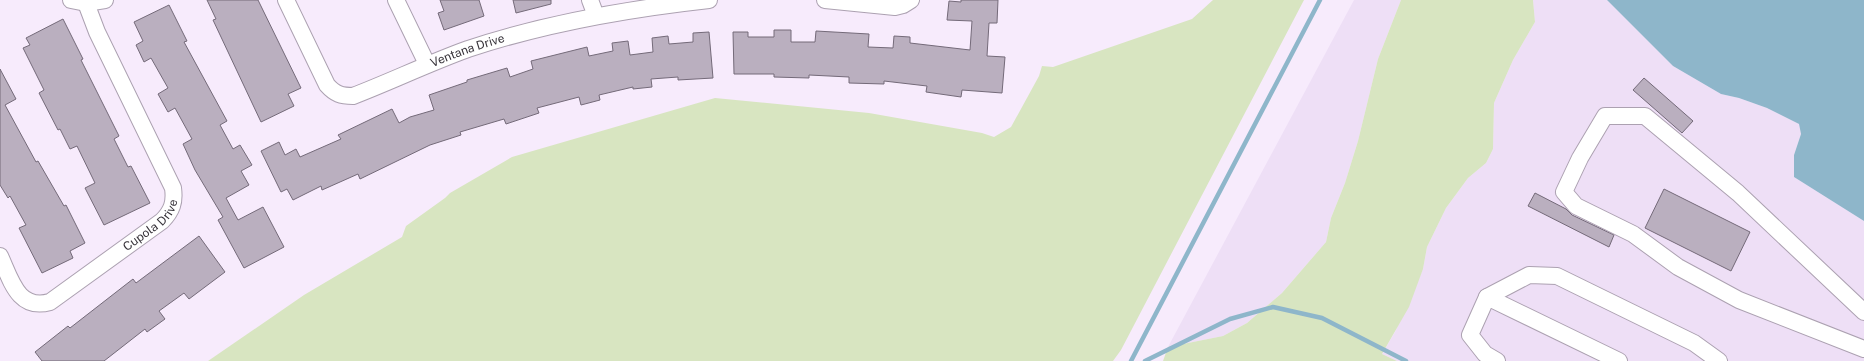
<svg xmlns="http://www.w3.org/2000/svg" width="1864" height="361" font-family="'Public Sans',sans-serif">
	<style>
		.built { fill: #eedff6 }
		.green { fill: #d8e5c1 }
		.water { fill: #8eb6ca }
		.lines { fill: none; stroke-linecap: round; stroke-linejoin: round }
		.stream { stroke: #8eb6ca; stroke-width: 4.5 }
		.building { fill: #baafbf; stroke: #746a79 }
		.minor-casing { stroke: #aca1b1; stroke-width: 18 }
		.minor { stroke: #fff; stroke-width: 16 }
		.labels { text-anchor: middle; stroke-width: 3.5; stroke-linejoin: round; paint-order: stroke }
		.street-label { font-size: 12px; fill: #363239; stroke: #fff }
	</style>
	<rect width="100%" height="100%" fill="#f7ebfc"/>
	<g class="built">
		<polygon points="1354,0 1401,0 1378,59 1358,141 1345,183 1331,218 1326,242 1282,293 1247,323 1223,336 1168,347"/>
		<polygon points="1533,0 1607,0 1673,66 1721,94 1739,98 1767,108 1799,124 1801,134 1794,155 1794,177 1864,221 1864,361 1397,361 1382,354 1395,332 1417,283 1423,269 1427,247 1446,208 1468,178 1486,163 1493,149 1494,103 1513,60 1535,22"/>
	</g>
	<g class="green">
		<polygon points="1213,0 1304,0 1121,350 1113,361 208,361 304,295 402,237 406,226 445,198 450,193 512,157 715,98 869,113 982,133 994,137 1011,127 1039,76 1042,66 1053,67 1192,19"/>
		<polygon points="1401,0 1533,0 1535,22 1513,60 1494,103 1493,149 1486,163 1468,178 1446,208 1427,247 1423,269 1409,307 1382,354 1397,361 1163,361 1168,347 1223,336 1247,323 1282,293 1326,242 1331,218 1345,183 1358,141 1378,59"/>
	</g>
	<polygon class="water" points="1607,0 1864,0 1864,221 1794,177 1794,155 1801,134 1799,124 1767,108 1739,98 1721,94 1673,66"/>
	<g class="lines">
		<g class="stream">
			<polyline points="1131,361 1320,0"/>
			<polyline points="1145,361 1230,319 1273,307 1322,318 1406,361"/>
		</g>
	</g>
	<g class="building">
		<polygon points="207,0 258,0 301,88 288,94 294,106 261,122 213,20 216,19"/>
		<polygon points="440,0 479,0 484,16 444,30 438,13 444,11"/>
		<polygon points="513,0 551,0 551,4 516,13"/>
		<polygon points="961,0 998,0 997,23 989,23 987,56 1005,57 1002,93 962,90 961,97 926,92 927,86 884,81 884,84 849,83 849,77 809,75 809,78 774,77 774,74 734,74 733,32 748,32 748,37 774,37 774,30 791,30 791,42 815,42 816,31 869,34 868,47 893,48 894,36 910,37 910,43 970,50 972,21 947,20 949,1 961,2"/>
		<polygon points="169,5 187,41 184,42 227,121 220,125 233,149 240,145 252,165 241,171 249,185 226,198 238,220 263,207 284,247 244,268 218,220 223,217 195,170 183,144 192,139 175,108 168,112 158,94 168,88 151,58 144,62 136,45 143,41 134,22"/>
		<polygon points="63,19 83,59 81,60 119,136 114,139 128,167 131,166 150,203 104,225 85,188 95,183 77,146 70,149 60,129 58,130 39,93 44,90 23,48 30,45 26,38"/>
		<polygon points="709,32 713,78 678,80 678,77 651,79 652,87 633,89 633,87 599,95 600,100 581,105 579,97 537,108 539,113 506,124 504,119 460,132 461,135 430,145 360,179 358,174 322,190 321,186 293,200 287,189 281,192 261,151 279,142 285,155 296,149 300,157 341,139 338,135 392,109 399,123 410,117 434,110 429,95 467,82 467,80 507,68 510,77 533,69 531,61 587,47 589,56 613,51 612,43 628,41 630,55 653,52 652,38 668,36 669,44 693,42 693,33"/>
		<polygon points="0,69 16,99 5,105 36,162 38,161 64,206 66,205 85,243 70,251 73,258 42,273 19,228 26,225 10,196 8,198 0,185"/>
		<polygon points="1644,78 1693,121 1682,133 1633,90"/>
		<polygon points="1664,189 1750,232 1731,271 1645,228"/>
		<polygon points="1535,193 1566,209 1572,215 1614,235 1609,247 1528,206"/>
		<polygon points="199,236 225,272 189,299 184,293 159,311 165,319 147,332 145,329 104,361 42,361 35,352 68,326 70,328 133,279 136,283"/>
	</g>
	<g class="lines">
		<defs>
			<g id="minor">
				<polyline points="71,0 86,3 105,0"/>
				<path id="s1" d="M 286,0 L 327,85 C 335,94 341,96 353,96 C 392,81 429,63 468,49 C 546,23 627,9 709,0"/>
				<polyline points="396,0 427,64"/>
				<polyline points="590,0 596,16"/>
				<polyline points="825,0 895,7 903,5 911,0"/>
				<path id="s2" d="M 0,256 C 11,280 18,311 50,302 L 162,221 C 172,211 175,202 173,188 L 97,32 L 86,3"/>
				<polyline points="1487,297 1619,361"/>
				<polyline points="1864,312 1738,193 1645,116 1605,116 1580,158 1564,192 1576,206 1633,234 1678,267 1739,300 1864,349"/>
				<polyline points="1497,361 1485,354 1470,335 1487,297 1529,275 1557,276 1694,343 1719,361"/>
			</g>
		</defs>
		<use href="#minor" class="minor-casing"/>
		<use href="#minor" class="minor"/>
	</g>
	<g class="labels">
		<g class="street-label">
			<text dy="4" stroke="none"><textPath href="#s1" startOffset="247">Ventana Drive</textPath></text>
			<text dy="4" stroke="none"><textPath href="#s2" startOffset="204">Cupola Drive</textPath></text>
		</g>
	</g>
</svg>
